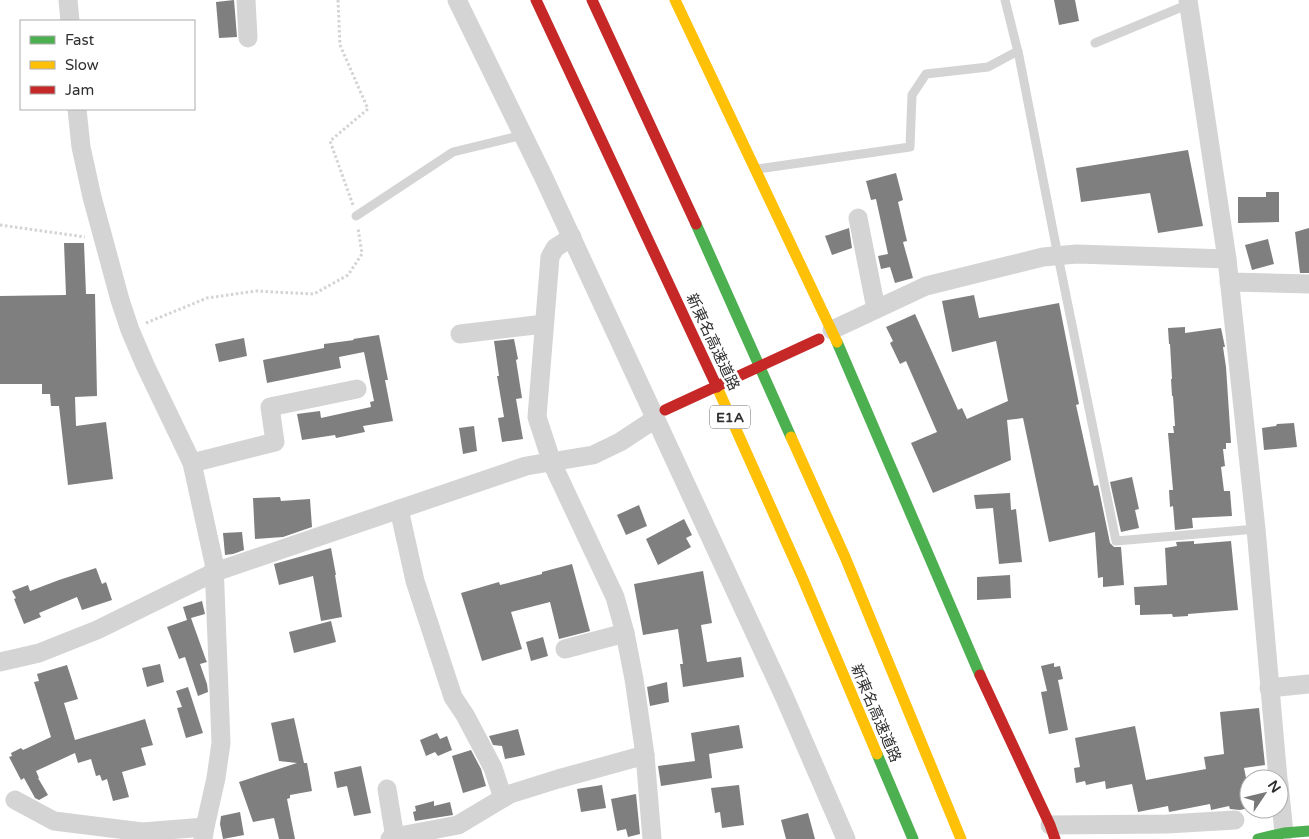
<svg xmlns="http://www.w3.org/2000/svg" width="1309" height="839" font-family="'Varela Round','Noto Sans JP',sans-serif">
	<style>
		.building { fill: #7f7f7f }
		.lines { fill: none; stroke-linecap: round; stroke-linejoin: round }
		.path { stroke: #d4d4d4; stroke-width: 3; stroke-dasharray: 2.5 2.5; stroke-linecap: butt }
		.lane { stroke: #d4d4d4; stroke-width: 9 }
		.street { stroke: #d4d4d4; stroke-width: 19 }
		.fast { stroke: #4caf50; stroke-width: 11 }
		.slow { stroke: #ffc107; stroke-width: 11 }
		.jam { stroke: #c62828; stroke-width: 11 }
		.jam-bridge { stroke: #c62828; stroke-width: 11 }
		.labels { text-anchor: middle; stroke-width: 5; stroke-linejoin: round; paint-order: stroke }
		.shield { fill: #fff; stroke: #6d6d6d; stroke-width: 1 }
		.shield-label { font-size: 14px; font-weight: bold; fill: #2f2f2f }
		.street-label { font-size: 15px; fill: #2f2f2f; stroke: #fff }
	</style>
	<rect width="100%" height="100%" fill="#fff"/>
	<g class="building">
		<polygon points="234,0 237,37 219,38 216,2"/>
		<polygon points="1054,0 1075,0 1079,21 1059,25"/>
		<polygon points="1188,150 1203,226 1158,233 1150,193 1081,202 1076,168"/>
		<polygon points="896,173 903,200 898,202 907,241 903,242 913,278 895,283 890,267 881,269 878,256 888,254 876,199 871,200 866,181"/>
		<polygon points="1266,192 1279,192 1279,222 1238,223 1238,197 1266,197"/>
		<polygon points="849,228 852,248 832,255 825,236"/>
		<polygon points="1309,228 1309,273 1300,273 1295,232"/>
		<polygon points="1268,239 1274,264 1252,270 1245,245"/>
		<polygon points="64,243 84,243 86,294 95,294 97,396 75,397 76,426 106,422 113,479 68,485 59,406 51,406 50,394 42,394 42,384 0,384 0,296 66,295"/>
		<polygon points="974,295 979,318 1059,303 1079,404 1076,405 1094,486 1098,485 1110,543 1114,547 1121,547 1124,585 1103,587 1103,577 1098,578 1095,532 1049,542 1023,418 1007,420 1011,460 933,493 911,443 937,432 906,361 900,364 890,343 893,341 886,327 915,314 958,410 962,408 967,419 1008,401 996,341 952,352 942,301"/>
		<polygon points="1185,327 1185,333 1221,328 1225,347 1223,347 1226,367 1231,443 1226,443 1226,449 1223,449 1225,466 1221,467 1224,491 1230,491 1232,516 1192,518 1193,528 1175,530 1173,506 1170,507 1169,490 1173,490 1168,433 1174,433 1173,426 1175,426 1173,396 1172,396 1171,379 1172,379 1170,344 1169,344 1168,328"/>
		<polygon points="379,335 388,380 385,380 393,421 363,426 365,432 336,438 335,435 302,440 297,414 320,411 321,418 371,407 370,402 374,401 364,352 339,357 341,368 267,383 263,360 324,348 324,344 354,340 353,339"/>
		<polygon points="244,338 247,356 219,362 215,344"/>
		<polygon points="514,339 518,359 516,360 522,398 516,399 523,439 502,442 498,418 504,417 497,376 499,376 494,341"/>
		<polygon points="1294,423 1297,447 1264,450 1262,428 1276,426 1277,424"/>
		<polygon points="474,426 477,451 463,454 459,428"/>
		<polygon points="1132,477 1139,509 1135,510 1139,528 1121,532 1110,482"/>
		<polygon points="1010,493 1011,510 1016,509 1022,562 999,564 993,508 976,509 974,495"/>
		<polygon points="280,497 281,501 310,499 312,527 283,537 255,539 253,498"/>
		<polygon points="639,505 647,526 626,535 617,515"/>
		<polygon points="684,519 692,535 686,538 691,547 658,565 646,539"/>
		<polygon points="242,532 244,550 233,554 225,555 223,533"/>
		<polygon points="1194,541 1194,544 1231,541 1238,610 1188,614 1188,616 1173,617 1172,614 1140,615 1140,605 1135,605 1134,587 1167,585 1165,548 1177,546 1176,542"/>
		<polygon points="331,548 336,575 335,575 342,617 321,621 313,576 279,585 274,564"/>
		<polygon points="572,564 590,631 559,639 550,602 511,612 522,649 482,661 461,593 499,582 500,585 542,574 542,572"/>
		<polygon points="96,568 102,584 106,582 112,600 82,610 77,597 39,613 41,617 24,624 14,599 16,598 12,591 28,585 30,591 59,580"/>
		<polygon points="703,571 712,623 701,625 707,662 741,657 744,677 683,687 680,664 683,664 678,629 643,635 634,584"/>
		<polygon points="1010,575 1011,598 977,600 977,577"/>
		<polygon points="202,601 205,614 191,618 206,660 207,662 200,664 207,684 208,692 198,696 185,657 179,659 167,627 187,620 183,607"/>
		<polygon points="331,621 336,642 294,653 289,632"/>
		<polygon points="543,637 548,656 531,661 526,642"/>
		<polygon points="1054,663 1054,667 1060,666 1063,679 1058,680 1068,730 1049,734 1041,692 1047,691 1041,666"/>
		<polygon points="160,664 164,682 147,687 142,668"/>
		<polygon points="67,665 78,699 64,703 75,740 145,719 153,745 141,748 146,765 122,772 129,797 113,801 107,779 102,781 100,775 96,776 91,759 78,763 75,753 36,771 39,778 38,778 48,795 39,800 35,798 24,778 21,780 9,757 12,756 11,753 21,748 23,750 51,737 34,682 39,681 37,674"/>
		<polygon points="667,682 669,702 650,706 647,687"/>
		<polygon points="188,687 203,733 186,738 177,708 182,707 176,691"/>
		<polygon points="1259,708 1265,765 1244,768 1249,792 1249,808 1240,810 1230,809 1229,806 1211,810 1210,804 1169,812 1168,806 1138,812 1132,784 1106,789 1105,781 1086,785 1085,781 1076,783 1074,768 1080,767 1075,738 1135,726 1146,780 1206,769 1204,757 1224,754 1220,712"/>
		<polygon points="294,718 304,763 307,763 312,791 290,795 290,798 287,799 295,839 279,839 274,818 253,822 239,782 297,763 279,761 271,723"/>
		<polygon points="739,725 743,748 709,754 712,778 661,786 658,766 695,761 691,733"/>
		<polygon points="518,729 525,755 505,759 502,746 493,745 489,736"/>
		<polygon points="437,733 440,739 447,736 452,750 438,756 435,752 426,756 420,740"/>
		<polygon points="471,750 481,769 486,786 463,793 452,756"/>
		<polygon points="361,766 371,813 354,816 347,786 337,788 334,772"/>
		<polygon points="602,785 606,808 581,812 577,789"/>
		<polygon points="739,785 744,825 722,828 720,812 715,813 711,788"/>
		<polygon points="636,794 640,834 628,837 626,829 617,831 611,799"/>
		<polygon points="434,801 434,806 450,802 453,815 415,821 413,812 416,811 415,806"/>
		<polygon points="240,812 244,835 223,839 220,824 221,816"/>
		<polygon points="808,813 815,839 786,839 781,820"/>
	</g>
	<g class="lines">
		<g class="path">
			<polyline points="338,0 340,45 368,109 330,141 353,205"/>
			<polyline points="0,225 85,237"/>
			<polyline points="146,323 207,298 256,291 314,294 348,275 362,254 358,228"/>
		</g>
		<g class="lane">
			<polyline points="1005,0 1019,56 1058,256 1116,541 1256,529"/>
			<polyline points="1095,43 1189,4"/>
			<polyline points="758,169 910,147 912,95 926,74 988,67 1018,51"/>
			<polyline points="356,216 453,152 523,135"/>
		</g>
		<g class="street">
			<polyline points="68,0 70,21"/>
			<polyline points="246,0 248,38"/>
			<polyline points="457,0 544,178 784,696 846,839"/>
			<polyline points="1188,0 1227,259 1256,529 1278,779"/>
			<polyline points="77,109 81,147 92,197 120,300 130,330 145,365 192,463 214,563 221,743 216,778 205,827 203,839"/>
			<polyline points="858,218 876,309"/>
			<polyline points="572,237 555,248 550,257 537,417 552,463 615,597 625,633 634,679 645,755 652,839"/>
			<polyline points="1229,282 1309,284"/>
			<polyline points="832,330 926,286 1043,257 1077,254 1227,259"/>
			<polyline points="460,334 544,324"/>
			<polyline points="192,463 275,442 270,407 357,389"/>
			<polyline points="399,509 415,581 453,697 465,715 493,768 503,798"/>
			<polyline points="565,649 625,633"/>
			<polyline points="0,662 39,653 97,630 215,572 526,466 593,455 620,442 655,419"/>
			<polyline points="1269,688 1309,684"/>
			<polyline points="1279,784 1284,833"/>
			<polyline points="387,789 395,838"/>
			<polyline points="15,800 54,821 142,832 205,827"/>
			<polyline points="1050,825 1167,824 1235,820"/>
			<polyline points="390,839 405,835 458,825 510,794 558,779 645,755"/>
		</g>
		<g class="fast">
			<polyline points="696,224 791,437"/>
			<polyline points="837,342 980,675"/>
			<polyline points="877,754 913,839"/>
			<polyline points="1258,839 1284,833 1309,831"/>
		</g>
		<g class="slow">
			<polyline points="675,0 837,342"/>
			<polyline points="717,387 802,577 877,754"/>
			<polyline points="791,437 845,557 961,839"/>
		</g>
		<g class="jam">
			<polyline points="536,0 717,387"/>
			<polyline points="592,0 696,224"/>
			<polyline points="980,675 1050,825 1055,839"/>
		</g>
		<polyline class="jam-bridge" points="665,410 819,339"/>
	</g>
	<g class="labels">
		<rect class="shield" x="710" y="405.5" width="40" height="23" rx="4"/>
		<g class="shield-label">
			<text x="730" y="422">E1A</text>
		</g>
		<g class="street-label">
			<text transform="translate(713 342) rotate(65)" y="5">新東名高速道路</text>
			<text transform="translate(876 713) rotate(67)" y="5">新東名高速道路</text>
		</g>
	</g>
	<rect x="20" y="20" width="175" height="90" fill="#ffffff" stroke="#acacac"/>
	<rect x="30" y="36" width="25" height="8" fill="#4caf50" stroke="#acacac"/>
	<text x="65" y="45" font-size="15" fill="#2f2f2f">Fast</text>
	<rect x="30" y="61" width="25" height="8" fill="#ffc107" stroke="#acacac"/>
	<text x="65" y="70" font-size="15" fill="#2f2f2f">Slow</text>
	<rect x="30" y="86" width="25" height="8" fill="#c62828" stroke="#acacac"/>
	<text x="65" y="95" font-size="15" fill="#2f2f2f">Jam</text>
	<g transform="translate(1264 794) rotate(55)"><circle r="24" fill="#ffffff" stroke="#acacac"/>
	<path d="M0-4L9 19L0 12L-9 19Z" fill="#787878"/>
	<text y="-8" font-size="14" font-weight="bold" text-anchor="middle" fill="#2f2f2f">N</text>
	</g>
</svg>
